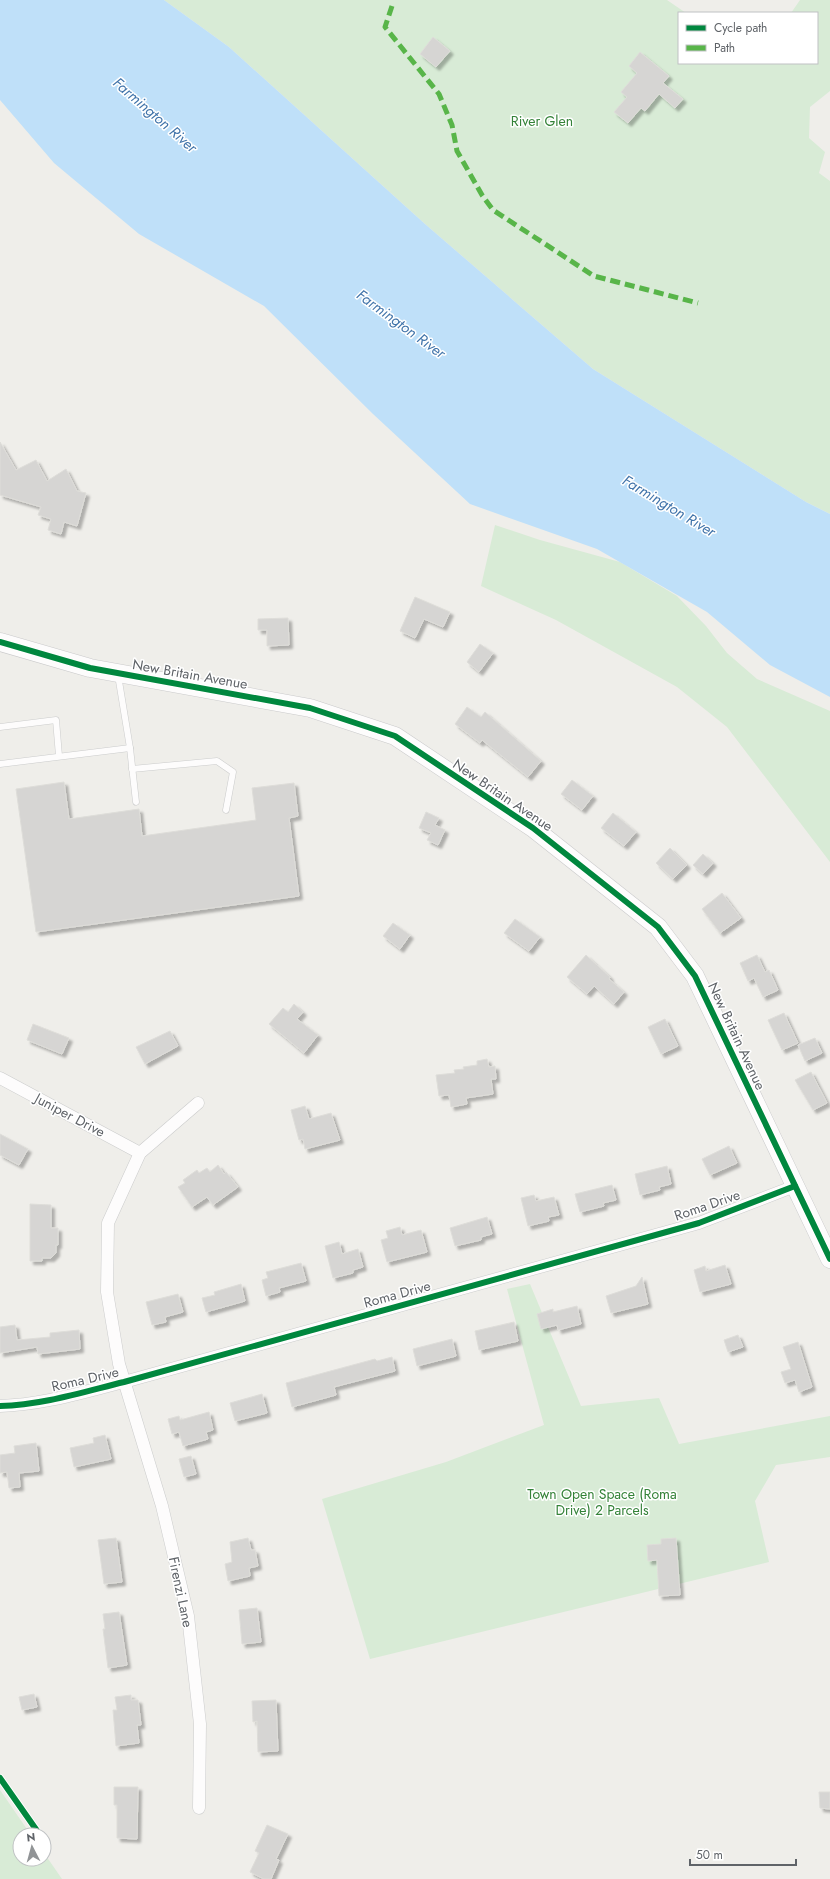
<svg xmlns="http://www.w3.org/2000/svg" width="830" height="1879" font-family="Jost,sans-serif">
	<style>
		.green { fill: #d8ebd6 }
		.water { fill: #bfe0f9 }
		.building { fill: #d6d5d3; stroke: #deddd9; filter: url(#shadow) }
		.lines { fill: none; stroke-linecap: round; stroke-linejoin: round }
		.lane-casing { stroke: #cbcccc; stroke-width: 7 }
		.street-casing { stroke: #cbcccc; stroke-width: 13 }
		.secondary-casing { stroke: #cacacb; stroke-width: 19 }
		.lane { stroke: #fdfcfc; stroke-width: 6 }
		.street { stroke: #fdfcfc; stroke-width: 12 }
		.secondary { stroke: #fdfcfc; stroke-width: 18 }
		.quiet { stroke: #58b549; stroke-width: 5; stroke-dasharray: 10 5; stroke-linecap: butt }
		.cycleway-casing { stroke: #fff; stroke-width: 8 }
		.cycleway { stroke: #00873e; stroke-width: 6 }
		.labels { text-anchor: middle; stroke-width: 3; stroke-linejoin: round; paint-order: stroke }
		.park-label { font-size: 14px; fill: #348238; stroke: #fff }
		.street-label { font-size: 14px; fill: #5f6368; stroke: #fff }
		.water-label { font-size: 15px; font-style: italic; fill: #4174aa; stroke: #fff }
	</style>
	<defs>
		<filter id="shadow"><feDropShadow dx="3.5" dy="3.5" stdDeviation="1" flood-color="#0004"/></filter>
	</defs>
	<rect width="100%" height="100%" fill="#efeeea"/>
	<g class="green">
		<polygon points="164,0 667,0 686,13 679,13 679,63 817,63 817,13 791,13 800,0 830,0 830,91 810,107 809,138 825,152 819,173 830,181 830,514 806,502 593,369 425,224 229,47"/>
		<polygon points="495,525 540,540 620,562 677,596 706,626 727,653 757,679 830,711 830,862 727,727 677,687 556,620 481,586"/>
		<polygon points="530,1284 581,1406 659,1398 679,1444 830,1416 830,1457 776,1465 755,1501 769,1562 370,1659 322,1499 446,1462 544,1425 507,1289"/>
		<polygon points="0,1790 31,1835 20,1835 20,1859 44,1859 44,1853 62,1879 0,1879"/>
	</g>
	<polygon class="water" points="0,0 164,0 229,47 425,224 593,369 806,502 830,514 830,697 770,665 707,612 597,549 470,504 373,414 264,306 139,234 54,163 0,100"/>
	<g class="building">
		<polygon points="433,37 450,51 436,67 420,54"/>
		<polygon points="640,52 669,76 663,83 683,99 675,108 659,94 645,111 641,108 628,123 614,112 627,97 621,92 637,73 629,66"/>
		<polygon points="0,442 16,470 36,460 47,481 66,469 77,491 86,493 77,526 64,522 61,534 48,530 51,519 38,515 41,507 0,495"/>
		<polygon points="415,597 450,612 443,627 424,619 415,638 400,631"/>
		<polygon points="288,618 289,645 267,646 267,630 258,630 258,619"/>
		<polygon points="480,644 493,653 479,672 467,662"/>
		<polygon points="467,707 481,717 485,712 541,761 528,777 482,740 480,743 455,724"/>
		<polygon points="572,780 593,796 582,810 561,794"/>
		<polygon points="64,782 69,819 139,809 142,836 256,820 252,788 294,783 298,816 289,818 299,896 36,932 16,789"/>
		<polygon points="426,812 439,818 435,825 445,830 438,845 427,840 431,833 419,828"/>
		<polygon points="613,813 636,832 624,846 601,828"/>
		<polygon points="670,848 687,865 673,879 656,863"/>
		<polygon points="703,854 713,863 703,874 693,865"/>
		<polygon points="722,893 741,918 720,933 702,909"/>
		<polygon points="515,919 540,937 529,951 504,933"/>
		<polygon points="393,923 410,935 400,949 383,936"/>
		<polygon points="586,955 610,977 609,979 624,992 614,1004 594,986 587,994 567,977"/>
		<polygon points="757,955 765,972 769,970 778,990 763,997 754,978 748,981 740,963"/>
		<polygon points="294,1004 303,1012 297,1019 318,1035 304,1053 269,1024 283,1008 288,1012"/>
		<polygon points="784,1013 798,1043 782,1050 768,1020"/>
		<polygon points="665,1019 678,1046 661,1054 648,1027"/>
		<polygon points="33,1024 69,1038 62,1054 27,1040"/>
		<polygon points="170,1031 178,1046 145,1064 136,1047"/>
		<polygon points="815,1038 822,1053 805,1061 798,1045"/>
		<polygon points="487,1059 489,1067 495,1066 496,1079 491,1079 493,1094 466,1098 467,1104 451,1107 449,1095 439,1096 436,1075 455,1073 454,1070 464,1069 463,1067 477,1065 477,1061"/>
		<polygon points="811,1072 827,1103 813,1110 795,1080"/>
		<polygon points="305,1106 309,1119 331,1113 340,1140 305,1149 303,1139 299,1140 291,1110"/>
		<polygon points="0,1134 28,1149 19,1165 0,1155"/>
		<polygon points="729,1146 737,1163 710,1175 702,1159"/>
		<polygon points="218,1165 224,1174 226,1172 238,1187 213,1205 207,1197 192,1207 178,1187 185,1183 183,1180 197,1170 199,1173 207,1168 210,1172"/>
		<polygon points="667,1166 671,1184 659,1187 660,1190 640,1195 635,1174"/>
		<polygon points="612,1185 616,1200 603,1203 604,1206 580,1212 575,1194"/>
		<polygon points="534,1195 536,1201 554,1197 559,1215 548,1217 549,1221 528,1226 521,1198"/>
		<polygon points="30,1204 51,1205 51,1228 58,1228 58,1245 56,1245 56,1253 51,1258 42,1258 42,1261 30,1261"/>
		<polygon points="487,1217 492,1234 481,1237 481,1240 455,1246 450,1228"/>
		<polygon points="400,1227 402,1235 421,1230 427,1252 387,1262 381,1240 388,1238 386,1231"/>
		<polygon points="339,1242 342,1254 358,1249 363,1267 353,1270 353,1273 333,1278 325,1246"/>
		<polygon points="301,1263 306,1281 279,1288 280,1292 266,1296 262,1280 268,1278 266,1272"/>
		<polygon points="725,1265 731,1284 700,1292 694,1270 705,1266 706,1271"/>
		<polygon points="642,1277 648,1304 611,1313 606,1296 636,1286"/>
		<polygon points="241,1284 245,1301 206,1312 202,1298 215,1295 214,1292"/>
		<polygon points="178,1294 183,1312 165,1317 166,1322 152,1325 146,1302"/>
		<polygon points="577,1306 581,1324 558,1330 557,1325 541,1329 537,1314 553,1309 553,1312"/>
		<polygon points="514,1322 518,1341 479,1350 475,1331"/>
		<polygon points="15,1325 17,1340 50,1337 50,1333 79,1330 80,1349 38,1354 37,1347 0,1353 0,1327"/>
		<polygon points="738,1335 743,1347 728,1352 724,1340"/>
		<polygon points="452,1339 456,1356 417,1366 413,1349"/>
		<polygon points="798,1342 812,1387 799,1392 795,1380 785,1383 781,1372 791,1369 783,1347"/>
		<polygon points="392,1357 395,1371 334,1387 336,1395 292,1407 286,1383 375,1359 377,1361"/>
		<polygon points="262,1394 267,1413 235,1421 230,1403"/>
		<polygon points="209,1412 213,1430 206,1432 208,1439 183,1446 179,1432 172,1434 168,1419 179,1416 180,1420"/>
		<polygon points="105,1435 111,1459 74,1467 70,1448 94,1443 93,1438"/>
		<polygon points="36,1443 39,1471 19,1473 20,1487 9,1488 7,1472 0,1473 0,1455 15,1453 14,1446"/>
		<polygon points="191,1456 196,1474 184,1477 179,1459"/>
		<polygon points="116,1538 122,1582 104,1584 98,1540"/>
		<polygon points="248,1538 251,1550 255,1550 258,1566 249,1568 250,1576 228,1581 225,1564 232,1562 230,1542"/>
		<polygon points="676,1538 680,1595 659,1596 657,1560 648,1561 647,1545 661,1544 661,1539"/>
		<polygon points="257,1608 261,1642 242,1644 239,1610"/>
		<polygon points="119,1612 127,1665 108,1668 103,1629 105,1629 103,1614"/>
		<polygon points="34,1694 37,1707 22,1710 19,1697"/>
		<polygon points="131,1695 131,1700 138,1700 141,1725 137,1725 139,1743 116,1746 113,1710 117,1710 115,1697"/>
		<polygon points="276,1700 278,1751 258,1752 257,1721 253,1722 252,1701"/>
		<polygon points="114,1787 138,1787 137,1839 117,1838 117,1805 114,1805"/>
		<polygon points="819,1792 830,1792 830,1809 820,1808"/>
		<polygon points="267,1825 288,1834 276,1859 279,1860 271,1879 264,1879 250,1872 259,1853 255,1851"/>
	</g>
	<g class="lines">
		<defs>
			<g id="lane">
				<polyline points="118,675 130,748 136,802"/>
				<polyline points="0,727 56,720 59,756"/>
				<polyline points="0,764 130,748"/>
				<polyline points="132,769 217,761 233,772 226,810"/>
			</g>
			<g id="street">
				<polyline points="0,1078 140,1153"/>
				<polyline points="198,1103 140,1153 108,1223 107,1292 119,1364 162,1506 188,1616 200,1724 199,1808"/>
				<path d="M 0,1406 C 42,1405 83,1392 124,1382 L 699,1223 L 795,1186"/>
			</g>
			<polyline id="secondary" points="0,642 90,668 310,708 395,736 533,828 658,927 695,976 830,1259"/>
		</defs>
		<use href="#lane" class="lane-casing"/>
		<use href="#street" class="street-casing"/>
		<use href="#secondary" class="secondary-casing"/>
		<use href="#lane" class="lane"/>
		<use href="#street" class="street"/>
		<use href="#secondary" class="secondary"/>
		<polyline class="quiet" points="392,6 385,27 439,94 452,125 457,151 482,195 493,210 594,276 698,303"/>
		<defs>
			<g id="cycleway">
				<polyline points="0,642 90,668 310,708 395,736 533,828 658,927 695,976 830,1259"/>
				<path d="M 0,1406 C 42,1405 83,1392 124,1382 L 699,1223 L 795,1186"/>
				<polyline points="0,1778 40,1835"/>
			</g>
		</defs>
		<use href="#cycleway" class="cycleway-casing"/>
		<use href="#cycleway" class="cycleway"/>
	</g>
	<g class="labels">
		<g class="park-label">
			<text x="542" y="126">River Glen</text>
			<text x="602" y="1499">Town Open Space (Roma<tspan x="602" dy="16">Drive) 2 Parcels</tspan></text>
		</g>
		<g class="street-label">
			<text transform="translate(190 674) rotate(10)" y="5">New Britain Avenue</text>
			<text transform="translate(503 795) rotate(34)" y="5">New Britain Avenue</text>
			<text transform="translate(737 1036) rotate(65)" y="5">New Britain Avenue</text>
			<text transform="translate(70 1115) rotate(28)" y="5">Juniper Drive</text>
			<text transform="translate(707 1205) rotate(-19)" y="5">Roma Drive</text>
			<text transform="translate(397 1294) rotate(-15)" y="5">Roma Drive</text>
			<text transform="translate(85 1379) rotate(-13)" y="5">Roma Drive</text>
			<text transform="translate(181 1592) rotate(78)" y="5">Firenzi Lane</text>
		</g>
		<g class="water-label">
			<text transform="translate(155 115) rotate(41)" y="5">Farmington River</text>
			<text transform="translate(401 324) rotate(36)" y="5">Farmington River</text>
			<text transform="translate(669 506) rotate(31)" y="5">Farmington River</text>
		</g>
	</g>
	<rect x="678" y="12" width="140" height="52" fill="#ffffff" stroke="#bfc1c3"/>
	<rect x="686" y="25" width="20" height="6" fill="#00873e" stroke="#bfc1c3"/>
	<text x="714" y="32" font-size="12" fill="#5f6368">Cycle path</text>
	<rect x="686" y="45" width="20" height="6" fill="#58b549" stroke="#bfc1c3"/>
	<text x="714" y="52" font-size="12" fill="#5f6368">Path</text>
	<g transform="translate(32 1847) rotate(354)"><circle r="19" fill="#ffffff" stroke="#bfc1c3"/>
	<path d="M0-3L7 15L0 10L-7 15Z" fill="#919496"/>
	<text y="-6" font-size="11" font-weight="bold" text-anchor="middle" fill="#5f6368">N</text>
	</g>
	<path d="M690 1859v6h106v-6" fill="none" stroke="#5f6368" stroke-width="2"/>
	<text x="696" y="1859" font-size="12" fill="#5f6368" stroke="#ffffff" stroke-width="3" paint-order="stroke">50 m</text>
</svg>
